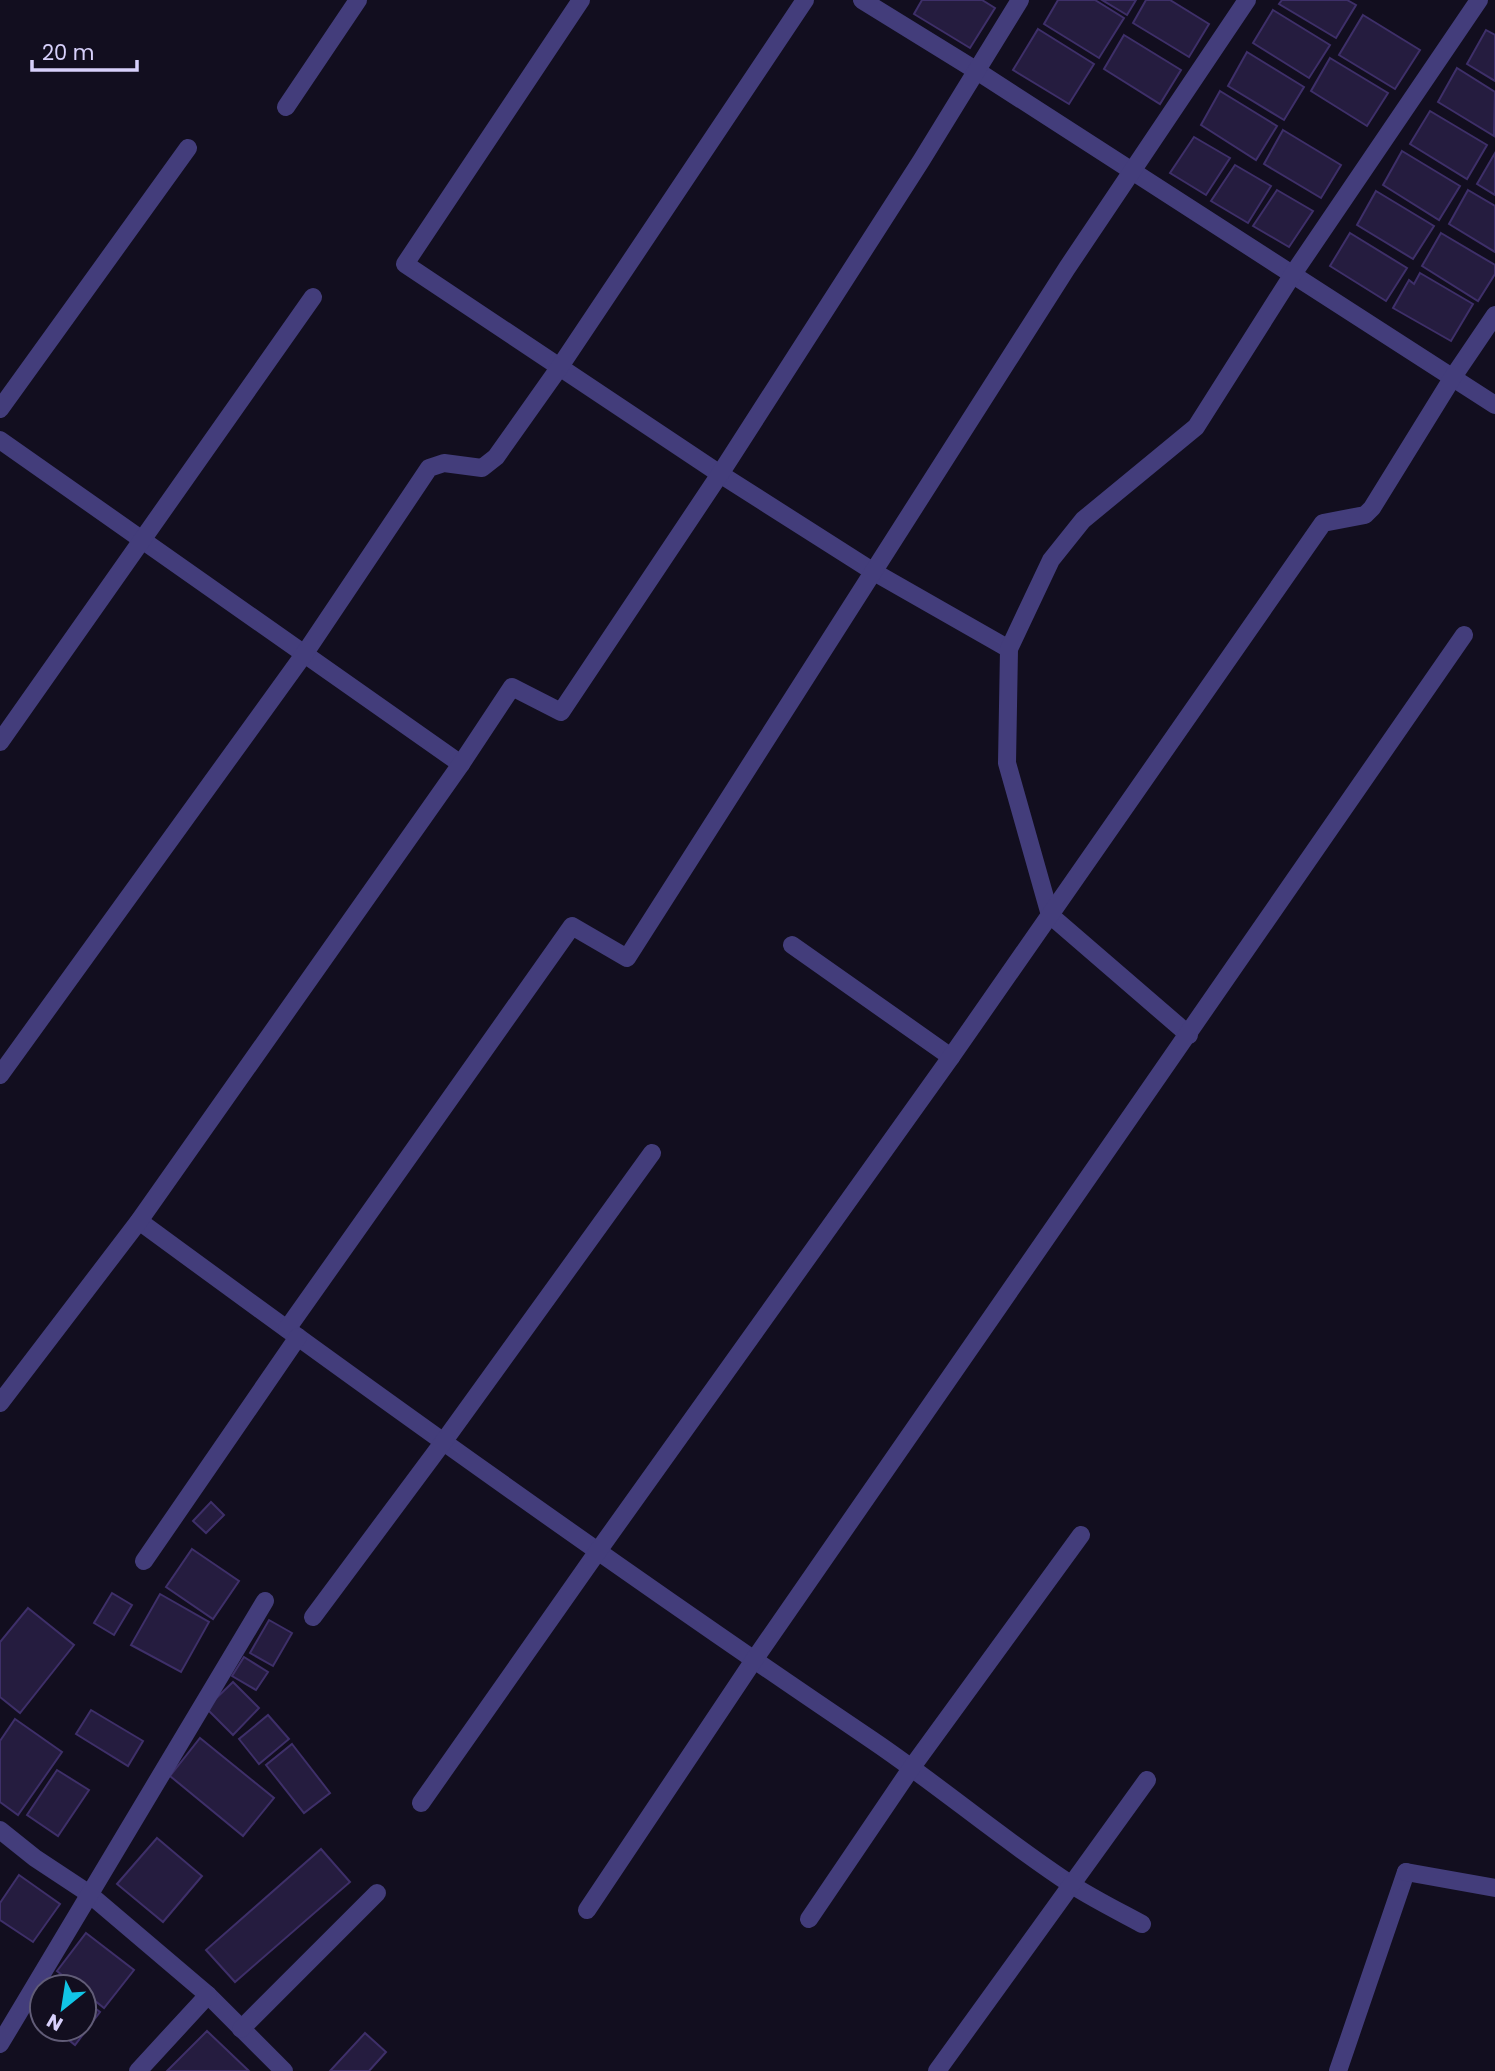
<svg xmlns="http://www.w3.org/2000/svg" width="1495" height="2071" font-family="Poppins,sans-serif">
	<style>
		.building { fill: #251c3f; stroke: #3e2f69; stroke-width: 2 }
		.lines { fill: none; stroke-linecap: round; stroke-linejoin: round }
		.minor { stroke: #433d7b; stroke-width: 18 }
		.tertiary { stroke: #433d7b; stroke-width: 18 }
	</style>
	<rect width="100%" height="100%" fill="#120e1f"/>
	<g class="building">
		<polygon points="922,0 982,0 995,8 970,48 914,14"/>
		<polygon points="1058,0 1095,0 1124,18 1099,58 1044,24"/>
		<polygon points="1102,0 1136,0 1127,15"/>
		<polygon points="1146,0 1170,0 1209,24 1189,57 1133,23"/>
		<polygon points="1282,0 1347,0 1356,5 1336,38 1279,4"/>
		<polygon points="1273,10 1330,45 1309,78 1253,43"/>
		<polygon points="1363,15 1420,50 1395,89 1339,55"/>
		<polygon points="1038,29 1094,64 1069,104 1013,70"/>
		<polygon points="1486,30 1495,35 1495,81 1467,64"/>
		<polygon points="1124,35 1181,70 1160,104 1104,69"/>
		<polygon points="1247,52 1304,87 1284,120 1228,86"/>
		<polygon points="1330,58 1388,93 1367,126 1311,91"/>
		<polygon points="1457,68 1495,92 1494,136 1438,102"/>
		<polygon points="1220,91 1277,126 1256,160 1201,125"/>
		<polygon points="1430,111 1487,145 1467,179 1410,144"/>
		<polygon points="1283,130 1341,165 1321,198 1264,164"/>
		<polygon points="1194,137 1230,158 1206,195 1170,173"/>
		<polygon points="1402,151 1460,186 1439,220 1383,185"/>
		<polygon points="1495,153 1495,195 1477,184"/>
		<polygon points="1235,165 1271,186 1248,223 1211,201"/>
		<polygon points="1277,190 1313,211 1289,247 1253,226"/>
		<polygon points="1468,190 1495,206 1495,252 1449,224"/>
		<polygon points="1376,191 1434,226 1413,259 1357,225"/>
		<polygon points="1350,233 1407,268 1386,301 1330,266"/>
		<polygon points="1441,233 1495,265 1495,274 1478,301 1422,266"/>
		<polygon points="1420,273 1473,304 1451,341 1393,308 1409,280 1414,284"/>
		<polygon points="211,1502 224,1515 206,1533 193,1521"/>
		<polygon points="192,1549 239,1581 213,1619 166,1587"/>
		<polygon points="112,1593 132,1605 114,1635 94,1623"/>
		<polygon points="160,1594 209,1622 181,1672 131,1645"/>
		<polygon points="28,1608 74,1645 20,1713 0,1697 0,1642"/>
		<polygon points="269,1620 292,1633 273,1666 250,1653"/>
		<polygon points="244,1657 268,1672 256,1690 232,1676"/>
		<polygon points="233,1682 259,1708 233,1735 206,1708"/>
		<polygon points="91,1710 143,1741 128,1766 76,1734"/>
		<polygon points="268,1715 289,1739 259,1764 239,1739"/>
		<polygon points="15,1719 62,1752 18,1815 0,1802 0,1741"/>
		<polygon points="200,1738 274,1798 243,1836 170,1776"/>
		<polygon points="292,1744 330,1793 304,1813 266,1765"/>
		<polygon points="57,1770 89,1790 58,1836 27,1815"/>
		<polygon points="157,1838 202,1876 163,1922 117,1884"/>
		<polygon points="321,1849 350,1882 235,1982 206,1950"/>
		<polygon points="19,1875 60,1904 33,1942 0,1920 0,1903"/>
		<polygon points="86,1933 134,1970 104,2008 84,1992 84,1987 77,1987 57,1971"/>
		<polygon points="42,1996 42,2019 31,2011"/>
		<polygon points="84,2000 100,2012 75,2045 55,2029 84,2029"/>
		<polygon points="207,2031 249,2071 167,2071"/>
		<polygon points="365,2033 386,2052 369,2071 330,2071"/>
	</g>
	<g class="lines">
		<g class="minor">
			<polyline points="581,0 405,264 720,474 874,572 1009,649"/>
			<polyline points="862,0 977,71 1495,405"/>
			<polyline points="286,107 358,0"/>
			<polyline points="0,409 188,148"/>
			<polyline points="0,440 461,764"/>
			<polyline points="0,742 313,297"/>
			<polyline points="792,945 951,1057"/>
			<polyline points="1189,1035 1050,915 1007,763 1009,649 1051,560 1083,520 1196,427 1293,274 1479,0"/>
			<polyline points="0,1075 305,653 429,468 444,463 482,468 496,457 559,368 805,0"/>
			<path d="M 139,1221 C 380,1398 624,1573 872,1740 C 940,1786 1003,1840 1072,1885 C 1094,1899 1118,1911 1142,1924"/>
			<polyline points="287,1329 572,926 627,958 1067,268 1247,0"/>
			<polyline points="0,1403 139,1221 461,764 512,687 561,712 720,474 921,161 1020,0"/>
			<polyline points="144,1561 298,1337"/>
			<polyline points="313,1617 444,1441 652,1153"/>
			<polyline points="421,1803 598,1551 951,1057 1323,523 1365,515 1372,508 1453,377 1495,315"/>
			<polyline points="0,1830 35,1858 88,1893 208,1995 284,2071"/>
			<polyline points="587,1910 754,1660 1464,635"/>
			<polyline points="809,1919 912,1767 1081,1535"/>
			<polyline points="241,2029 377,1893"/>
			<polyline points="0,2044 265,1601"/>
			<polyline points="138,2071 208,1995"/>
			<polyline points="937,2071 1147,1780"/>
			<polyline points="1338,2071 1406,1872"/>
		</g>
		<polyline class="tertiary" points="1406,1872 1495,1888"/>
	</g>
	<g transform="translate(63 2008) rotate(210)"><circle r="33" fill="#120e1f" stroke="#615c77" stroke-width="2"/>
	<path d="M0-5L12 26L0 18L-12 26Z" fill="#11c5e6"/>
	<text y="-10" font-size="19" font-weight="bold" text-anchor="middle" fill="#d7d0fb">N</text>
	</g>
	<path d="M32 60v10h105v-10" fill="none" stroke="#d7d0fb" stroke-width="3.5"/>
	<text x="42" y="60" font-size="21" fill="#d7d0fb" stroke="#120e1f" stroke-width="5" paint-order="stroke">20 m</text>
</svg>
